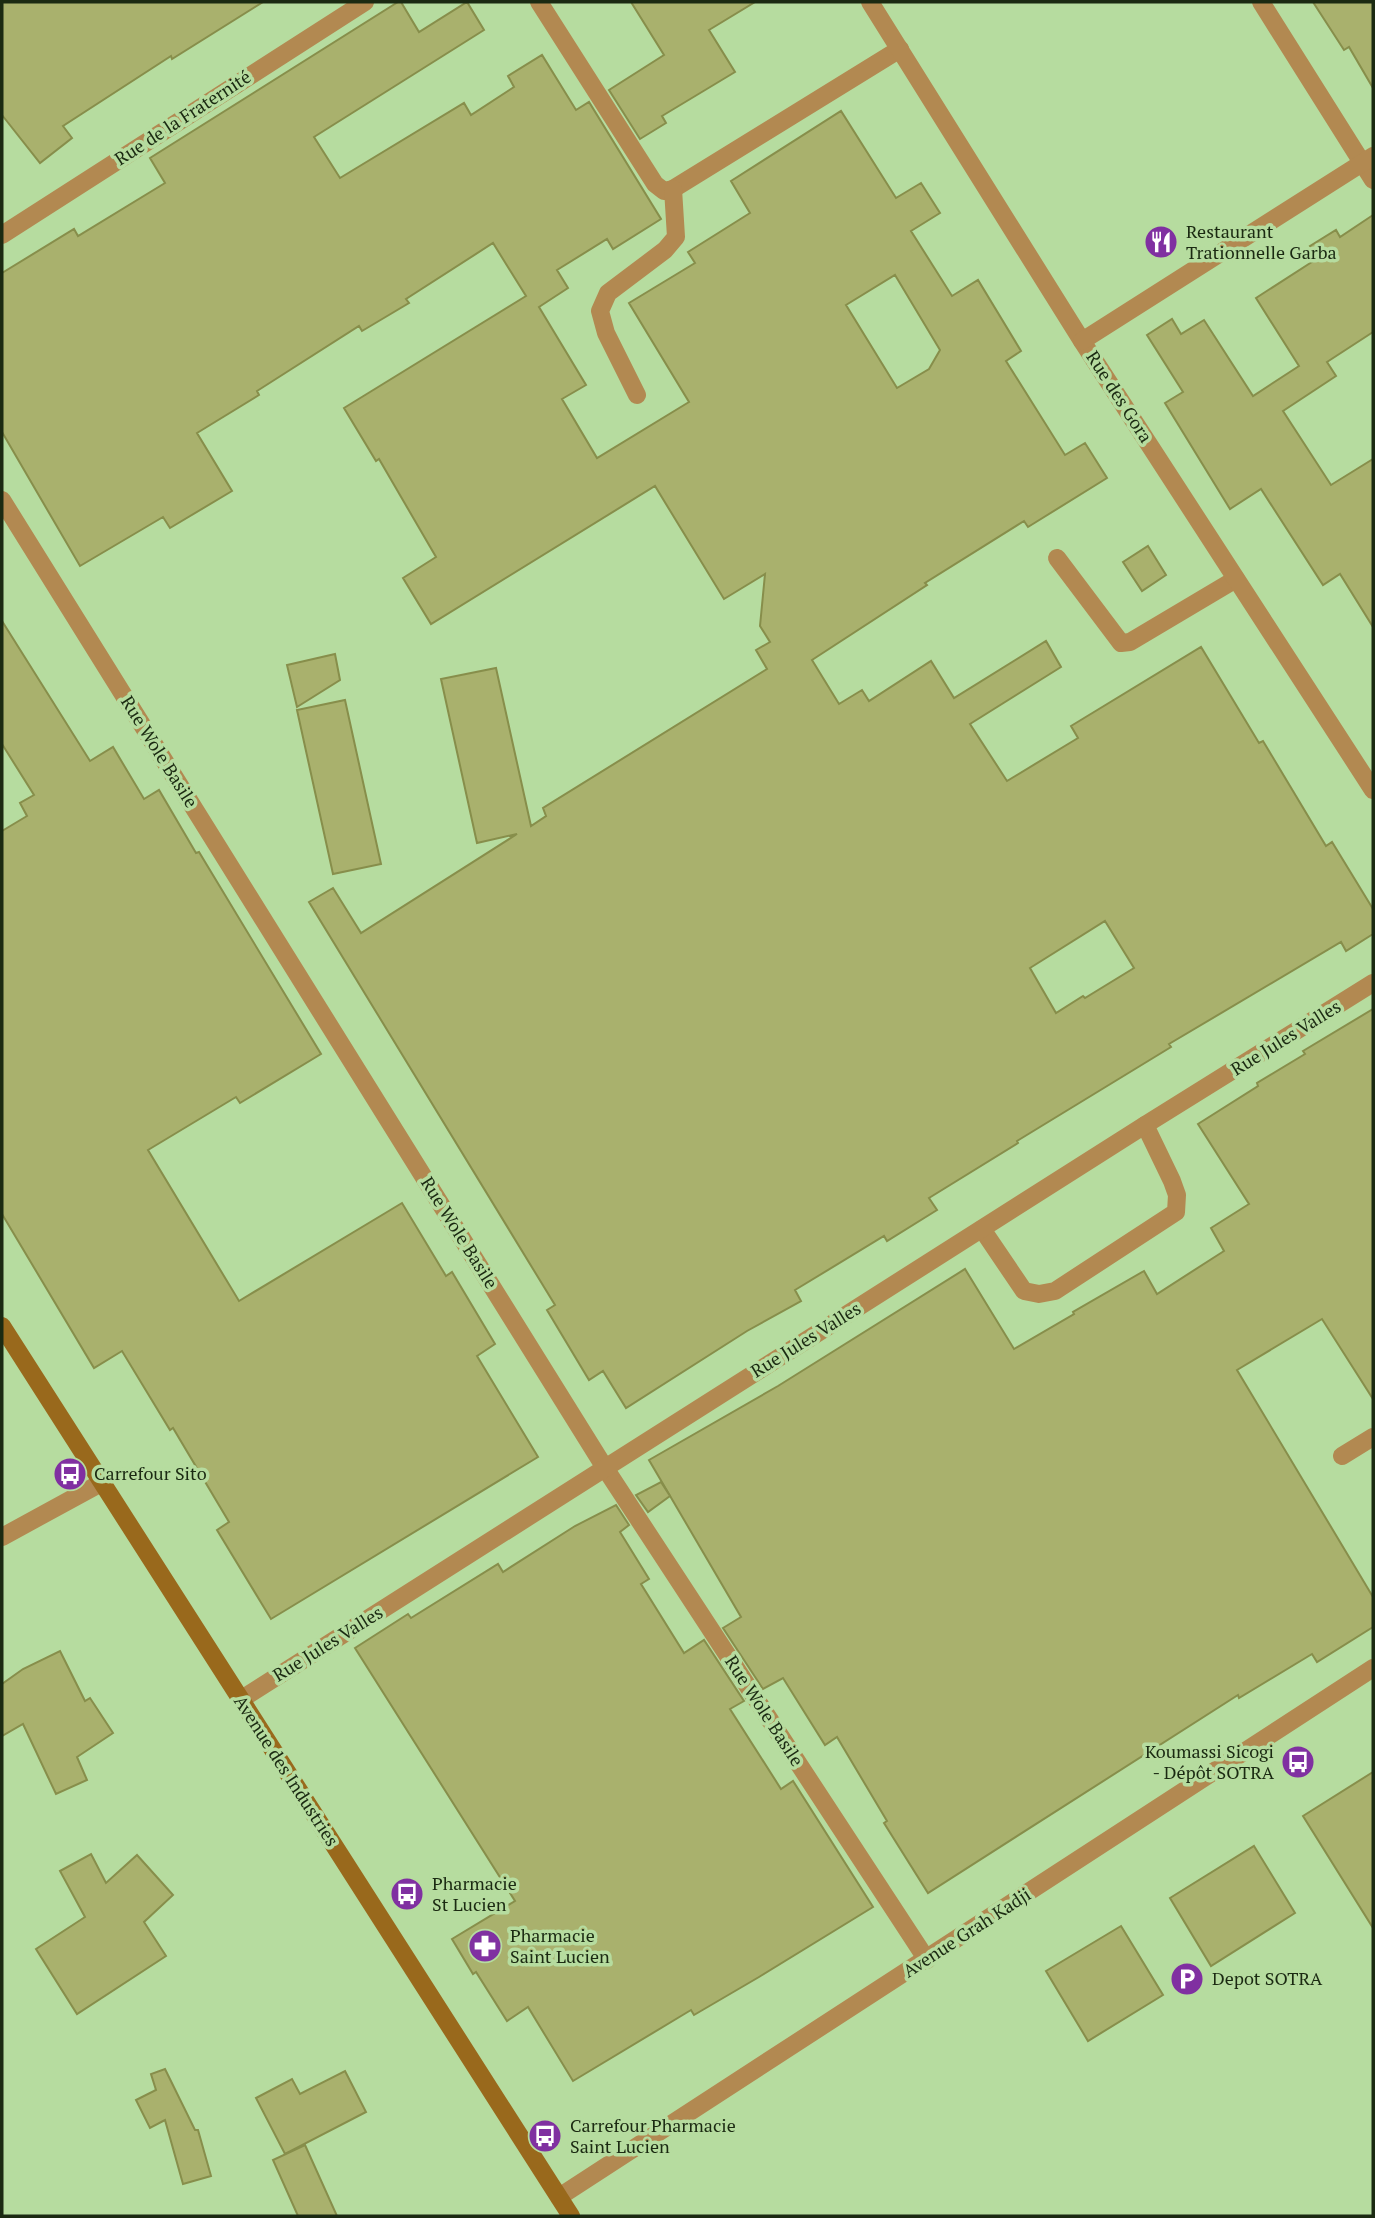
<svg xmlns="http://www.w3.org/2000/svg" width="1375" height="2218" font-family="'PT Serif',serif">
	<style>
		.building { fill: #a9b16d; stroke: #878e4b; stroke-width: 2; fill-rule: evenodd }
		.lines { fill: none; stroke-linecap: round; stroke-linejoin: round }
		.lane { stroke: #b28951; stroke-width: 18 }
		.street { stroke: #b28951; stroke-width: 18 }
		.secondary { stroke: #99691c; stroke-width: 18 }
		.labels { text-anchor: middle; stroke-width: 7; stroke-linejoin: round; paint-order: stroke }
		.street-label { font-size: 18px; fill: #1b2a12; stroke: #b6dc9f }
		.poi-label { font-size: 18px; fill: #1b2a12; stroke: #b6dc9f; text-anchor: start }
	</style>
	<rect width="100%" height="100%" fill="#b6dc9f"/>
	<g class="building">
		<polygon points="2,2 263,2 172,59 171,56 63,126 72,138 40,163 2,115"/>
		<path d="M 398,2 L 401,2 L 419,32 L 467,2 L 484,30 L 314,137 L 340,178 L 464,103 L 471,115 L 514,87 L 508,76 L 542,55 L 576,110 L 589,102 L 661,219 L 613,249 L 607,239 L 557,270 L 568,288 L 539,307 L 586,385 L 562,399 L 597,458 L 689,402 L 629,303 L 695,263 L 688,252 L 750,213 L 731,181 L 841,111 L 896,198 L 921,183 L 940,213 L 911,231 L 952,296 L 978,280 L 1021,351 L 1006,361 L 1065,455 L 1085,443 L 1107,478 L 1028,527 L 1024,521 L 925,583 L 927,585 L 812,660 L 839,704 L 862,690 L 869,701 L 931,661 L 954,698 L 1046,641 L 1061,667 L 970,724 L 1007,781 L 1078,738 L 1071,726 L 1201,647 L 1259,743 L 1263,741 L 1326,846 L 1332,842 L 1373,909 L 1373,934 L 1346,951 L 1341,942 L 1169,1044 L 1171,1047 L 1017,1141 L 1018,1143 L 929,1198 L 937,1210 L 887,1241 L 884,1236 L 795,1290 L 801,1301 L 747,1331 L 626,1408 L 603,1371 L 589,1380 L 547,1310 L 555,1305 L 309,902 L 333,888 L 361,933 L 517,834 L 477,843 L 441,679 L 496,668 L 531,826 L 546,816 L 543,808 L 767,669 L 756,650 L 770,642 L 760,626 L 765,574 L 724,599 L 655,486 L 431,624 L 403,578 L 436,557 L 379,459 L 376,461 L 344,408 L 526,296 L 493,243 L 406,299 L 409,303 L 362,331 L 359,326 L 257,391 L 259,395 L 197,433 L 232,491 L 170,528 L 163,517 L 80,566 L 2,432 L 2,273 L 74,229 L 78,236 L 165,183 L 150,158 ZM 895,275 L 940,350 L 929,369 L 897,388 L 846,305 ZM 1105,921 L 1134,968 L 1085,998 L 1083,996 L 1056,1013 L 1030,968 Z"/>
		<polygon points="631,2 755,2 709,30 735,72 662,116 666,123 640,139 609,90 664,55"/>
		<polygon points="1313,2 1373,2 1373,88 1349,47 1344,50"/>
		<polygon points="1373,215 1373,332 1327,362 1336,376 1283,411 1331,485 1373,459 1373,627 1340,574 1323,585 1261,489 1230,509 1165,403 1183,392 1147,335 1172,319 1181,334 1204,320 1253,396 1299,366 1256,298 1318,258 1310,246 1336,230 1340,237"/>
		<polygon points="1148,546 1166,575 1142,591 1123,562"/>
		<polygon points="2,621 90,761 113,747 144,799 159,790 196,853 199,852 321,1054 240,1103 236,1097 148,1150 239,1301 402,1203 446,1276 452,1272 495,1344 477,1356 538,1457 271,1619 217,1530 229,1522 173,1428 170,1430 122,1351 94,1368 2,1214 2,831 27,816 20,803 34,795 2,744"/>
		<polygon points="335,654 340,680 297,707 287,665"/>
		<polygon points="345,700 381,864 333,874 297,710"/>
		<polygon points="1373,1009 1373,1399 1322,1319 1237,1370 1373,1597 1373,1627 1317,1662 1312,1654 1239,1698 1238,1695 928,1893 884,1823 887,1821 837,1737 825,1745 783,1678 763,1689 723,1628 741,1617 649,1460 778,1386 965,1269 1014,1349 1074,1314 1073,1312 1144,1271 1157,1294 1224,1251 1211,1228 1249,1204 1198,1124 1258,1086 1257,1083 1305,1054 1303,1051"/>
		<polygon points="661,1482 670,1496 648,1512 636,1495"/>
		<polygon points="616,1505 629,1525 620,1532 649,1579 641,1584 684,1653 704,1640 744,1701 730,1709 781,1789 793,1781 873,1907 759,1977 694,2015 691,2010 573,2081 528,2007 507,2021 476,1972 473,1974 452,1939 515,1901 355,1648 408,1614 411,1618 498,1564 503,1572 575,1526"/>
		<polygon points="60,1651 85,1701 90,1698 113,1733 77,1757 87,1780 56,1794 23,1724 2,1736 2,1684 23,1669"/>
		<polygon points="1373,1772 1373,1928 1303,1816"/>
		<polygon points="1254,1846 1295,1913 1211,1966 1170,1898"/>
		<polygon points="91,1854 106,1883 137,1855 173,1895 144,1922 166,1956 77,2014 36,1949 85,1917 60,1871"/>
		<polygon points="1121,1926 1163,1995 1088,2041 1046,1971"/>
		<polygon points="165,2069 195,2130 198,2130 211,2176 183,2184 165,2120 150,2128 136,2100 156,2090 151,2074"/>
		<polygon points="345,2071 366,2112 285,2154 256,2098 292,2079 300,2094"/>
		<polygon points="305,2145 337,2216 298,2216 273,2160"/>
	</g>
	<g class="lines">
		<g class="lane">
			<polyline points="539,2 655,184 664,191 673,189 900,49"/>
			<polyline points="637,395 606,333 600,311 608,293 665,250 676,237 673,189"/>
			<polyline points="1057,558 1121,643 1130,642 1236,579"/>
		</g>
		<g class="street">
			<polyline points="870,2 1082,341 1373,790"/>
			<polyline points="1261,2 1373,180"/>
			<polyline points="2,235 365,2"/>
			<polyline points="1082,341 1373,156"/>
			<polyline points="2,500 605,1468 927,1960"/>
			<polyline points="982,1229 1024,1291 1039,1294 1055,1291 1176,1212 1177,1195 1172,1181 1145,1125"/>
			<polyline points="1342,1456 1373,1437"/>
			<polyline points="2,1537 101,1483"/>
			<polyline points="240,1700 1145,1125 1373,983"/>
			<polyline points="559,2197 1373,1668"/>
		</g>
		<polyline class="secondary" points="2,1326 571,2216"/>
	</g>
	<defs>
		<symbol id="restaurant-disc" viewBox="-11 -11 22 22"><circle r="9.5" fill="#8030a1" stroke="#b6dc9f"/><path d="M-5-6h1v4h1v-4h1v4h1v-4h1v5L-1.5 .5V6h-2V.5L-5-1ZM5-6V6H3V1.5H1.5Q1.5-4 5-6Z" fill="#fff"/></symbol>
		<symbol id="bus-disc" viewBox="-11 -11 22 22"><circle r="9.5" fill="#8030a1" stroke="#b6dc9f"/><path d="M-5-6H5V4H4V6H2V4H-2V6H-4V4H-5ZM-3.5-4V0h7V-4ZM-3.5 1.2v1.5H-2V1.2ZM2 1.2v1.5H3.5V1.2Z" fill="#fff"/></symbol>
		<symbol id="pharmacy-disc" viewBox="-11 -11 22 22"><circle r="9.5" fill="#8030a1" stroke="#b6dc9f"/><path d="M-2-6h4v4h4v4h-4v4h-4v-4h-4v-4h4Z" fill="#fff"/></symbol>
		<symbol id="parking-disc" viewBox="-11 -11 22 22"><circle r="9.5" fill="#8030a1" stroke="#b6dc9f"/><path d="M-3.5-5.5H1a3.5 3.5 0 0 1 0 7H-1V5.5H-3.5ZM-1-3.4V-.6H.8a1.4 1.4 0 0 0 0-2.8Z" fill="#fff"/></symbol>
	</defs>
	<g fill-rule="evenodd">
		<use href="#restaurant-disc" x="1142" y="223" width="38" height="38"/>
		<use href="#bus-disc" x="51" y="1455" width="38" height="38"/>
		<use href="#bus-disc" x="1279" y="1743" width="38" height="38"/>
		<use href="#bus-disc" x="388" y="1875" width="38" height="38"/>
		<use href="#pharmacy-disc" x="466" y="1927" width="38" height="38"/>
		<use href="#parking-disc" x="1168" y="1960" width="38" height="38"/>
		<use href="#bus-disc" x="526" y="2117" width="38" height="38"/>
	</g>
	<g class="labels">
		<g class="street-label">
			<text transform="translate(183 118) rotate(-33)" y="6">Rue de la Fraternité</text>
			<text transform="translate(1119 397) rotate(57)" y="6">Rue des Gora</text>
			<text transform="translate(159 752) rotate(58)" y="6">Rue Wole Basile</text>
			<text transform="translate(1286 1038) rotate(-32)" y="6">Rue Jules Valles</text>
			<text transform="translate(459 1233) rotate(58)" y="6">Rue Wole Basile</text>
			<text transform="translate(806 1340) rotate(-32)" y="6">Rue Jules Valles</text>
			<text transform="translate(328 1644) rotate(-32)" y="6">Rue Jules Valles</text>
			<text transform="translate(764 1711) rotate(57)" y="6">Rue Wole Basile</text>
			<text transform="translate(286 1771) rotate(57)" y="6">Avenue des Industries</text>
			<text transform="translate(967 1933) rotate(-33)" y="6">Avenue Grah Kadji</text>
		</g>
		<g class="poi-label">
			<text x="1186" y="238">Restaurant<tspan x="1186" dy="21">Trationnelle Garba</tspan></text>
			<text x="94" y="1480">Carrefour Sito</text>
			<text x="1274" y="1758" text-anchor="end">Koumassi Sicogi<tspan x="1274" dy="21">- Dépôt SOTRA</tspan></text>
			<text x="432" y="1890">Pharmacie<tspan x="432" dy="21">St Lucien</tspan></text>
			<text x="510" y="1942">Pharmacie<tspan x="510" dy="21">Saint Lucien</tspan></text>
			<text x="1212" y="1985">Depot SOTRA</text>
			<text x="570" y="2132">Carrefour Pharmacie<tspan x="570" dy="21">Saint Lucien</tspan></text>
		</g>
	</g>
	<rect width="1375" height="2218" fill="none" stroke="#1b2a12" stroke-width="7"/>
</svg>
